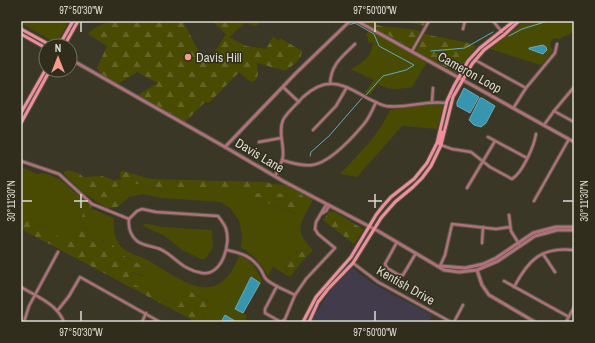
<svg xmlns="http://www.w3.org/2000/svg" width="595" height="343" font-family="'Archivo Narrow',sans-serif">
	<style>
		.education { fill: #423b4c }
		.green { fill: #4a4b03; fill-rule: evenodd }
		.forest { fill: url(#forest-firs) }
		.water { fill: #3795b0; stroke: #69aaba }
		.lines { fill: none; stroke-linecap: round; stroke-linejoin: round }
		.stream { stroke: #69aaba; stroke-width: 1 }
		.minor-casing { stroke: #575545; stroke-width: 4.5 }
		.tertiary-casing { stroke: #575545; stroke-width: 5 }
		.secondary-casing { stroke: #575545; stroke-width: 5 }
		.minor { stroke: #ae7079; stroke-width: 2.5 }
		.tertiary { stroke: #ae7079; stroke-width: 3 }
		.secondary { stroke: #f18e9e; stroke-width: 3 }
		.ticks { fill: none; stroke: #dddcd1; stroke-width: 1.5 }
		.poi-dot { fill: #f49d8c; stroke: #302d1c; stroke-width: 1.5 }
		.labels { text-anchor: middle; stroke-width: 3; stroke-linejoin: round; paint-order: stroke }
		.poi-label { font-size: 13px; fill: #dddcd1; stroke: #302d1c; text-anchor: start }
		.street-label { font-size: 13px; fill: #dddcd1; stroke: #302d1c }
		.neatline { fill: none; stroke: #dddcd1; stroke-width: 1.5 }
		.ticks-label { font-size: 10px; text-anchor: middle; fill: #dddcd1 }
	</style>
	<defs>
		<pattern id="forest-firs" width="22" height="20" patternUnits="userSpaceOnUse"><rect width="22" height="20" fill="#4a4b03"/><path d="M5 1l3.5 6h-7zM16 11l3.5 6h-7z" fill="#646427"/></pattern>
	</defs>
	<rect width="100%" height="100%" fill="#3a3726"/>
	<polygon class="education" points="352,268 375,285 432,315 429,322 311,322 314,316 330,291"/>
	<g class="green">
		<polygon points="21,21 69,21 58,41 55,43 21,23"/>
		<polygon points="523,21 574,21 574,32 559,39 555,38 552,40 550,44 553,51 541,65 490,49 518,27"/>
		<path d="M 370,30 L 427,62 L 412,87 C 399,89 389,91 378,84 L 370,95 L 365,92 L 374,80 L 357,72 L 350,70 C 364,61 370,60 373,43 L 368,42 L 368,38 L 366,34 Z"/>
		<path d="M 431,104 L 442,105 L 443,107 L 437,129 L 402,126 L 357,177 L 340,174 C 359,154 379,135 390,110 Z"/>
		<path d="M 21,167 L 37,174 L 44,173 L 59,179 L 88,203 L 72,239 L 66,244 L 59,243 C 57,230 51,230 40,225 L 33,231 L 31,231 C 28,223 30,217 21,214 Z"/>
		<path d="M 117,179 L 145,186 L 164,189 L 293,189 L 313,199 C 304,220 291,228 311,248 C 302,254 295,250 288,259 C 282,267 286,269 290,277 L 273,267 L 268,276 C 261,264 255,255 241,248 L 242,236 L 239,220 L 230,208 L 220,202 L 161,198 L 143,194 L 129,197 L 118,207 L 116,194 ZM 253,198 L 305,200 L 297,214 Z"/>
		<path d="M 92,209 L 114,218 C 113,227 114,237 119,244 C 126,254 142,256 151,262 C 186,283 218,309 239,256 C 252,260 257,270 262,281 L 243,313 L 247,316 L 245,320 L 249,322 L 202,322 L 206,312 L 214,308 C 209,298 204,300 195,294 L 179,306 C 168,302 133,288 128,278 L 132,272 L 142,276 L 146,275 L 145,267 L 122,255 L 107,238 L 105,237 L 102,240 L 103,244 L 101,245 L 94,242 L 92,236 L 86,237 L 89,220 Z"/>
		<polygon points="147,224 162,227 212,230 213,248 205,259 201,259 182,250 165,236 143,226 144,224"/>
	</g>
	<g class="forest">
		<path d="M 126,21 L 183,21 L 204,62 L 213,55 L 226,34 L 212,21 L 259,21 L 259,24 L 255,26 L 246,22 L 229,37 L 246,46 L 266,49 L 273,37 L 279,41 L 280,38 L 302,51 C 301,61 293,65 285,71 L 257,63 C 257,71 261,78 252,82 L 248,80 L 239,72 L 209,103 L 205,102 L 185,122 L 138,95 L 158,83 L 137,72 L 118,84 L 102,75 L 97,68 L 107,46 L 88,34 C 99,22 111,22 126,21 Z"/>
		<polygon points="362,21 366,21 381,26 417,30 420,32 412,47 409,47"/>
		<polygon points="402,21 428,21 425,26"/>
		<polygon points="424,34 473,44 476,47 456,73 417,52 416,50"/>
		<polygon points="68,170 80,174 83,177 102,176 117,181 118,207 107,208 97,202 84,193 64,174 64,172"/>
		<polygon points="123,171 150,179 267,182 272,184 285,185 293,189 164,189 145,186 121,180 120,172"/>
		<polygon points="253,193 299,194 302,195 305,200 298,214 253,198 252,194"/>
		<path d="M 88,203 L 91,205 L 92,209 L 89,221 L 86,237 L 92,236 L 94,242 L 101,245 L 103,244 L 103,237 L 107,238 L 122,255 L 145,267 L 146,275 L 145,276 L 132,272 L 128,278 L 132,283 L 165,301 L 179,306 L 187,290 L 202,298 L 211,302 L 215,311 L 206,312 L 202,322 L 196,322 L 21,229 L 21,214 L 28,217 L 31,231 L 34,230 L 36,225 C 42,225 55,230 58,236 C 59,238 59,240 59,243 L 66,244 L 68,240 L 72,238 Z"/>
		<polygon points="330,211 337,213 363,229 363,230 354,244 323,220"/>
		<polygon points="311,248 313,250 303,260 290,277 284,264 294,253 306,251"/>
	</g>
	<g class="water">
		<polygon points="543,45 546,47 547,50 543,54 529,49 529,48"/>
		<polygon points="464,88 479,97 470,113 457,106 457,102"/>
		<polygon points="480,98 482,98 495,106 486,123 481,127 474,125 469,120"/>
		<polygon points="251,277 260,283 243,313 235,309"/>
		<polygon points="225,315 235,321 234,322 221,322"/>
	</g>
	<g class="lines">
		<g class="stream">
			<polyline points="348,25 355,23 374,34 379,46 414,65 406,70 383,76 366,95"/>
			<polyline points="509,36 522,29 548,21"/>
			<polyline points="431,51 465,48 493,32"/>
			<polyline points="310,156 311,152 329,136 363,97"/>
		</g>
		<defs>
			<g id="minor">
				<polyline points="493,21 502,32"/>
				<polyline points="463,29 465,21"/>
				<polyline points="412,51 429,21"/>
				<polyline points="475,60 526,88"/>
				<path d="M 330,84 C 331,64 342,57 355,44"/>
				<polyline points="283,87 299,102"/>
				<polyline points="432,102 433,88"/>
				<polyline points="514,107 526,88 555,53 557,44"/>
				<polyline points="554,111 574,122"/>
				<polyline points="544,125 554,111 574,87"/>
				<polyline points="313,130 336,106 347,87"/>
				<polyline points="488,137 527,158"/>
				<polyline points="259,142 281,138"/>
				<path d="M 441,145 L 452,149 L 471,152 L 490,167 L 512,179 C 523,172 534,146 536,134"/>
				<path d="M 282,160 C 291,163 302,166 312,165 C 330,163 353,137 364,124 C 369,118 373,109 376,102"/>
				<path d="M 21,161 L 59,174 L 92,204 L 129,219 L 137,211 L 142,209 L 156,212 L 218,216 C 221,220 225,225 226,229 C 231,244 222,276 202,273 C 182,270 175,256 160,249 C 153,246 143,246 137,241 C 130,235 128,228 129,219"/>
				<path d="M 275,176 C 278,170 282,164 283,156 C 284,144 278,132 283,120 C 287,112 297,104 303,97 C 328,74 344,85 369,99 C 374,101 380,105 386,106 C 407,109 424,100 446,103"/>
				<polyline points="467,188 495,141"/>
				<polyline points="534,201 569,139"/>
				<polyline points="321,214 326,211 329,206"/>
				<polyline points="509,215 511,231 519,244"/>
				<polyline points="397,242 385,264 387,268 399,275 403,275 416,253"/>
				<polyline points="482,243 483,227"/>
				<path d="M 227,250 C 241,253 252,256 261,270 C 263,273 264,278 267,280 C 274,286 287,291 295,295 L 285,319 L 281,322 L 265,313 L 265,309 L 277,286"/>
				<polyline points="543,254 555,272"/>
				<polyline points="353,263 378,282 451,322"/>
				<polyline points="440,266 445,255 452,224 496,229 510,227"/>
				<polyline points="504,281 569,317"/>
				<path d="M 21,287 C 37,297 56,303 64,322"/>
				<path d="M 514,287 C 529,259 541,247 574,250"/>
				<polyline points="295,295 306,279 335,248 318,234 315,229 316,222 326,205"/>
				<polyline points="58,310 69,296 80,277 160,322"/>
				<polyline points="24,322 29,306 58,252"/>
				<polyline points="142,322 146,313"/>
				<polyline points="454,322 463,305"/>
				<polyline points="566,322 574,307"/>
			</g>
			<g id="tertiary">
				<polyline points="357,21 574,142"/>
				<polyline points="70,59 225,147 283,181 378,231 444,270 459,272 477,270 498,261 535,236 557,230 574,230"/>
				<polyline points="225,147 296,73 350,21"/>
				<polyline points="440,266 465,268 483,264 496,258 533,233 556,227 574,227"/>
				<polyline points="477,270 482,285 489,295 535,322"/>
			</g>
			<g id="secondary">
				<polyline points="21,29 52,46"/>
				<polyline points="21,34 46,48"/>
				<polyline points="59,46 73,21"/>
				<polyline points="64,46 78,21"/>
				<polyline points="21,113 46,69"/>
				<polyline points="21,123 50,70"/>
				<polyline points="441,145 439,143 442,132"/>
				<polyline points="303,322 316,297 351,257 376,215 383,206 391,197 414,179 427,163 437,143 447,101 454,86 468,61 480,48 514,21"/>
				<polyline points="309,322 318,302 328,289 353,263 381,218 395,202 413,187 422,178 431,166 441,145 453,97 472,64 484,50 504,35 519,21"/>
			</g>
		</defs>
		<use href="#minor" class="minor-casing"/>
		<use href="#tertiary" class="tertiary-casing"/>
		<use href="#secondary" class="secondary-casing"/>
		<use href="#minor" class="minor"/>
		<use href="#tertiary" class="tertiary"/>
		<use href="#secondary" class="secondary"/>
	</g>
	<path class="ticks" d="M 81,22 L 81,32M 375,22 L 375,32M 81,194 L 81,208M 375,194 L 375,208M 22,201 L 32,201M 74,201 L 88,201M 368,201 L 382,201M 563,201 L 573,201M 81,311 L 81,321M 375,311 L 375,321"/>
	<circle class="poi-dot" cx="188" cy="57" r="4"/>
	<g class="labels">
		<g class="poi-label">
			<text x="196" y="62">Davis Hill</text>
		</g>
		<g class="street-label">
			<text transform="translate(470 72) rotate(29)" y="5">Cameron Loop</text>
			<text transform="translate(260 155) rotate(31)" y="5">Davis Lane</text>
			<text transform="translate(406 285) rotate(30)" y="5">Kentish Drive</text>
		</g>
	</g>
	<rect width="595" height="343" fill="none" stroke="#302d1c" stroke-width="44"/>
	<g transform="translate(58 58)"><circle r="19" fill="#302d1c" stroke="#757364"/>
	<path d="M0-3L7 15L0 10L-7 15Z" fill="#f49d8c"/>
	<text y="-6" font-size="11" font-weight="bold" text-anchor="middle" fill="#dddcd1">N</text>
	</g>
	<rect x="22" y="22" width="551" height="299" class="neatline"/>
	<g class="ticks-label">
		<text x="81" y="14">97°50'30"W</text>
		<text x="375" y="14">97°50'00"W</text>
		<text transform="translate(11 201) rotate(-90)" y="4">30°11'30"N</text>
		<text transform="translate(584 201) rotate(-90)" y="4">30°11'30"N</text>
		<text x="81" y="336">97°50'30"W</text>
		<text x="375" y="336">97°50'00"W</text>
	</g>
</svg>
